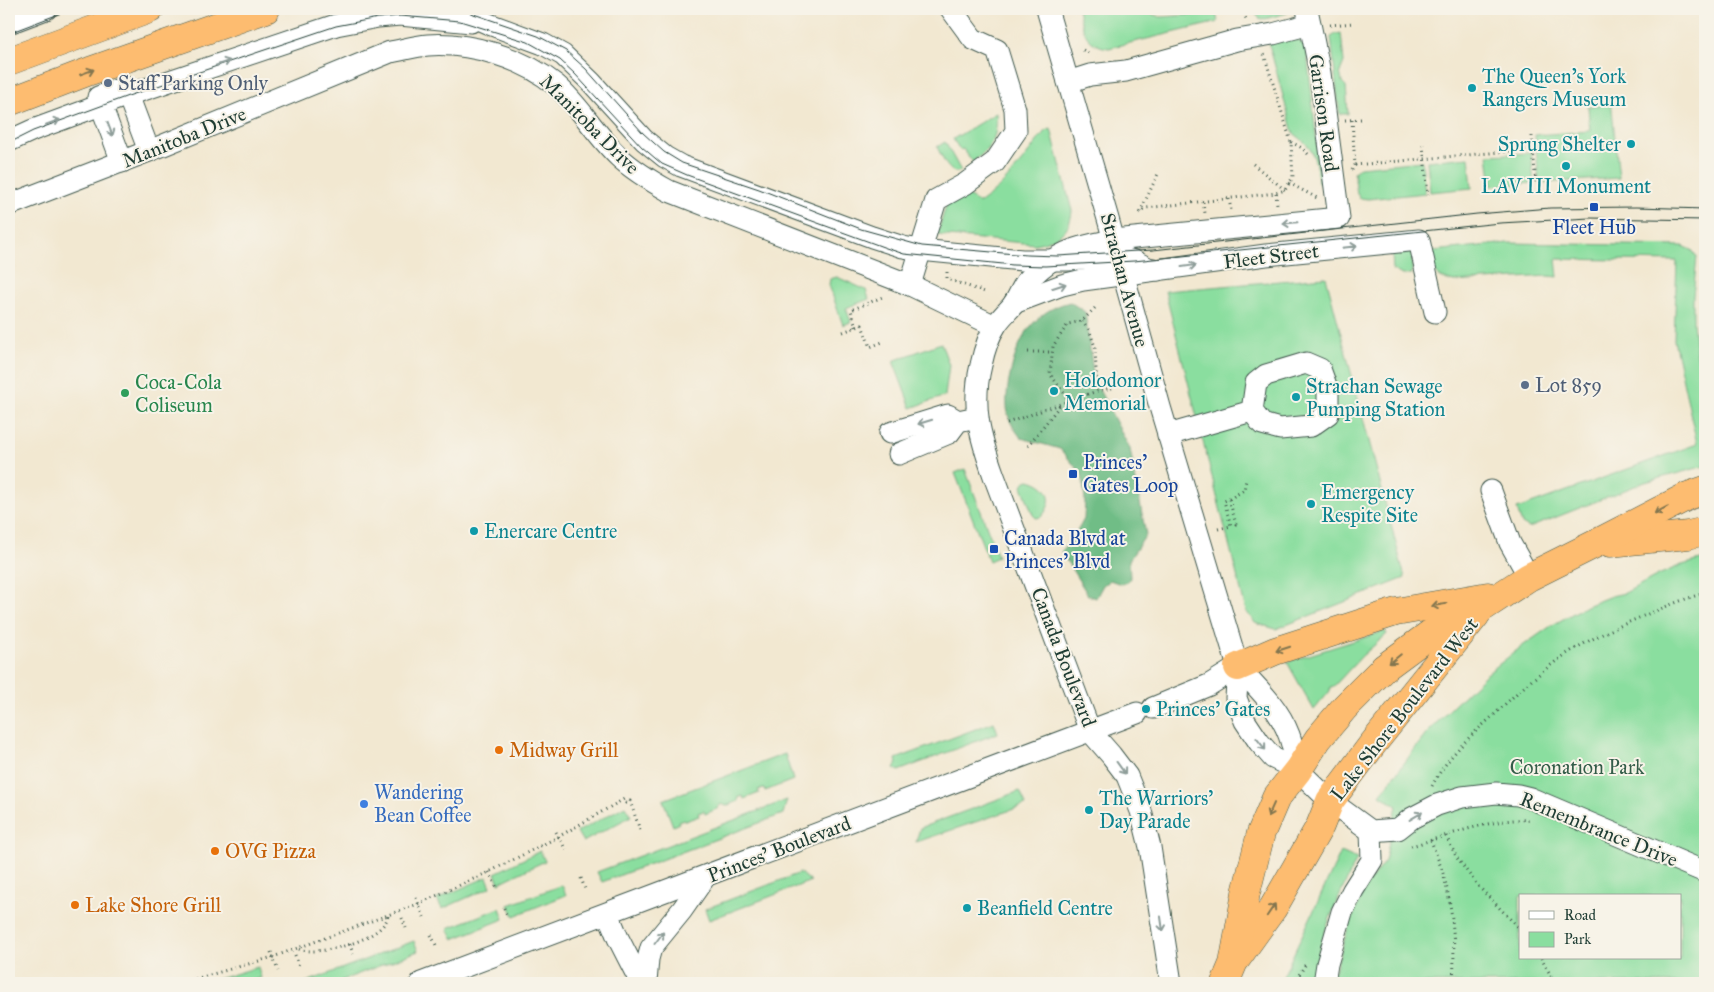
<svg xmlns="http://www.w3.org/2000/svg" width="1714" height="992" font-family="'IM FELL Great Primer',serif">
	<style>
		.green { fill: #8ade9f; stroke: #548e6a; fill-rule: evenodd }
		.forest { fill: #6fbd86; stroke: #477d5d }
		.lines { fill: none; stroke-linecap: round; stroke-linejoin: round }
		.minor-casing { stroke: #3f574c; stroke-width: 23 }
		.highway-casing { stroke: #3f574c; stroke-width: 29 }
		.path { stroke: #3f574c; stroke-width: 3; stroke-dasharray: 1 4; stroke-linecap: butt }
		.minor { stroke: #fff; stroke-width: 21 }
		.highway { stroke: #fdbc6f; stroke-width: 28 }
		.tram { stroke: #1f3d34; stroke-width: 1 }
		.oneway { stroke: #8f9e9a }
		.oneway2 { stroke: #83764f }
		.service-dot { fill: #5c6f8a; stroke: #f7f3e8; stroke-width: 2 }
		.culture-dot { fill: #0f9aa8; stroke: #f7f3e8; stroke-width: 2 }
		.transit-dot { fill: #1a4fb4; stroke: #f7f3e8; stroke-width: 2 }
		.leisure-dot { fill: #2e9e5b; stroke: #f7f3e8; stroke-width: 2 }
		.food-dot { fill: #e8710a; stroke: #f7f3e8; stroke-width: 2 }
		.shop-dot { fill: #3f7fe0; stroke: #f7f3e8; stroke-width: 2 }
		.labels { text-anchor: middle; stroke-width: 4; stroke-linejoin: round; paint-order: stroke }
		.culture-label { font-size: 20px; fill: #0d838f; stroke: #f7f3e8; text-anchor: start }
		.service-label { font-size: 20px; fill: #4e5e75; stroke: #f7f3e8; text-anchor: start }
		.street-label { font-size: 20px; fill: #1f3d34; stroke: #f7f3e8 }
		.transit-label { font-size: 20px; fill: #164399; stroke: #f7f3e8; text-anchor: start }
		.leisure-label { font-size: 20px; fill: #27864d; stroke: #f7f3e8; text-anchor: start }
		.food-label { font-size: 20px; fill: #c56008; stroke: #f7f3e8; text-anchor: start }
		.park-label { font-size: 20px; fill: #345d49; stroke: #f7f3e8 }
		.shop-label { font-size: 20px; fill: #366cbe; stroke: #f7f3e8; text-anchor: start }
	</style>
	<rect width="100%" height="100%" fill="#f7f3e8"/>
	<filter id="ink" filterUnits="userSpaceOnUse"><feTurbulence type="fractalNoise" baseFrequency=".02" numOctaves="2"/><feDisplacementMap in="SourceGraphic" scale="10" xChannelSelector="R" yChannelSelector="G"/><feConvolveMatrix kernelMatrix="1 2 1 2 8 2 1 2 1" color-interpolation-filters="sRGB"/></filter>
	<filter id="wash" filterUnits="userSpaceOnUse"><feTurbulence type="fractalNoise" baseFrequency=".0096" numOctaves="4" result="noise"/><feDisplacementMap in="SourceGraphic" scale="20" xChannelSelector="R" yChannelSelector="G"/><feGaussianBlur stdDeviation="1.12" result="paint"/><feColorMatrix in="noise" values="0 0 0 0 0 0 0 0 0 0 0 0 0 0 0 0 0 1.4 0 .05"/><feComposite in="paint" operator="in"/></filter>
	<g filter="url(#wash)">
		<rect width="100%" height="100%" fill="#f2e8d1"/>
		<g class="green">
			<path d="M 1078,9 L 1134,9 L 1161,17 L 1216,13 L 1218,22 L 1109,48 C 1084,45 1083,29 1078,9 Z"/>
			<polygon points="1251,9 1289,9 1287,13 1261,20"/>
			<polygon points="1341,33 1344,62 1340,72 1342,82 1346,86 1348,114 1340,114 1339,110 1331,37 1336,34"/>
			<path d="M 1289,39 C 1300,39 1303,42 1307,52 L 1321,183 L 1318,183 C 1316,159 1314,147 1293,133 L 1269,44 Z"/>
			<polygon points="1611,99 1619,178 1539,183 1535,135 1590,131 1588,107 1600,106 1600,100"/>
			<path d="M 996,113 C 998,137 992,147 973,162 L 963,149 L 960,150 L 953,139 Z"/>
			<path d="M 1051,129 L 1072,211 C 1070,233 1056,240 1035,244 L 937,235 L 947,203 L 959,194 L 968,196 L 980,203 C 1007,184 1025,157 1045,131 Z"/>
			<path d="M 945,142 L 961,171 C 949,177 942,156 937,147 Z"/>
			<polygon points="1531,153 1534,183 1492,186 1488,155"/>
			<polygon points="1469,157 1472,188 1430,192 1427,161"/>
			<polygon points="1422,161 1425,193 1368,199 1360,198 1357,194 1354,172 1360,167"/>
			<path d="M 1508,243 L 1683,246 L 1692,250 L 1697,257 L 1693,296 L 1693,323 L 1696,350 L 1705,392 L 1705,466 L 1645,482 L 1529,528 L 1522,524 L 1517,509 L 1697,444 L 1674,340 L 1677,261 L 1556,259 L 1558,277 L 1548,276 L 1454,282 C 1437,278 1435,273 1429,258 L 1433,251 Z"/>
			<polygon points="1412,252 1412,274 1402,275 1393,270 1392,254"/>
			<polygon points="837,277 866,290 869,299 846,308 851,322 843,325 829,285 830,279"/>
			<polygon points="1326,277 1405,578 1276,629 1255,623 1246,611 1165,291"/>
			<polygon points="941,343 949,365 945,396 911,408 893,361"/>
			<polygon points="965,469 998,557 989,561 955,473"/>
			<path d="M 1029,480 C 1050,485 1056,501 1041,517 L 1036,518 L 1033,515 L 1022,486 L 1024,482 Z"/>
			<path d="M 1705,559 L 1705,983 L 1331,983 L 1348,928 L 1365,887 L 1385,861 L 1397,806 L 1380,795 L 1427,733 L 1449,710 L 1483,677 L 1521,647 L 1551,626 L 1586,606 L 1611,596 L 1625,593 L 1658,575 L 1682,565 ZM 1520,896 L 1680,896 L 1680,958 L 1520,958 Z"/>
			<polygon points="1385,631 1387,634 1362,656 1334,686 1330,687 1330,691 1314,710 1287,662"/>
			<polygon points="994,722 998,733 901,770 899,771 894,768 897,763 896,759"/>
			<polygon points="785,754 793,780 765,791 764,789 758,790 759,793 744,799 743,796 738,798 739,801 725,806 723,804 718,806 719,808 705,814 704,811 698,813 699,816 685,821 684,819 678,821 679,823 673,826 663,800"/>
			<polygon points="1020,791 1026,805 916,842 920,828"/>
			<polygon points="787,800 783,814 602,882 597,872"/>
			<polygon points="625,806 631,816 583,842 577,832"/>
			<polygon points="540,851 545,861 499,883 495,873"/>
			<path d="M 1341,852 L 1357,859 C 1338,899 1318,938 1313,983 L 1280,983 Z"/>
			<polygon points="800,873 811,881 709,920 705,909"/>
			<polygon points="487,877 491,887 442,909 437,899"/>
			<polygon points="562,885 566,895 514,916 509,905"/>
			<polygon points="500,908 504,919 453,939 448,928"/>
			<polygon points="414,941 418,951 335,983 304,983"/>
			<polygon points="258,967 261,978 244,983 205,983"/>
		</g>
		<path class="forest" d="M 1070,302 L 1085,312 L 1094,380 L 1130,449 L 1146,535 L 1129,560 L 1130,578 L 1127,582 L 1121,584 L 1110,580 L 1103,585 L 1096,598 L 1088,595 L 1061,552 L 1074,537 L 1084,519 L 1085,500 L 1082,474 L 1060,449 L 1021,438 C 1017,432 1011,425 1009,418 C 1005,405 1007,389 1010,376 C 1017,340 1033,311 1070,302 Z"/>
	</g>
	<g filter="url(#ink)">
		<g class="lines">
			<defs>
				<g id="minor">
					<polyline points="455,9 489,24 543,44 563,55 591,82 644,140 665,157 681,166 872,237 903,247 920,250 1022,260 1069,260 1118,257 1134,261 1148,268 1158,270"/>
					<polyline points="1047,9 1108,219 1160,407 1238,667 1236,698 1245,721 1259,742 1273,758 1298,770 1330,801 1371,831 1398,829 1412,818 1437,805 1462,797 1496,793 1518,795 1530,798 1705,872"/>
					<polyline points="9,23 46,9"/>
					<polyline points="1068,82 1090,75 1126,71 1237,40 1273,34 1310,24"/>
					<polyline points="9,141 33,130 128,95 336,25 378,17 400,15 471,22"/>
					<polyline points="122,162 98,97 125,87 149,151"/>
					<path d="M 9,205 L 149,151 L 390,52 C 402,50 415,46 428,45 C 470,42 523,58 556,85 C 580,106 596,135 619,157 C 634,171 651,181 669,191 L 910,285 L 995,326"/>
					<polyline points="910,285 936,200 965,184 995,162 1016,131 1015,109 997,50 973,39 951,9"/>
					<polyline points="1014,303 1062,285 1083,280 1266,255 1419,240 1435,312"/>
					<polyline points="890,433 948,415 958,421"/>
					<polyline points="1168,435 1252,411 1256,383 1266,375 1306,363 1320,369 1328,391 1328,414 1311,426 1280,429 1262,424 1252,411"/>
					<polyline points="899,454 949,433 958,421 977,417"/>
					<polyline points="1491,491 1510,543 1529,577"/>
					<path d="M 1238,667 C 1257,687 1279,708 1289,735 C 1293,746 1295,758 1298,770"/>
					<polyline points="1153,708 1209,685 1238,667"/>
					<polyline points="608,914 618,938 641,983"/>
					<polyline points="421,983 1137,713"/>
					<polyline points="646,983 648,959 651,948 682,910 705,877"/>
					<path d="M 1171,983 L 1150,847 L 1141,811 L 1127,776 L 1111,755 L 1090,731 L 994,476 C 980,437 971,406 981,365 C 984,351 988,337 996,325 C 1000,318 1007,312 1013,305 C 1018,298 1021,289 1026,282 C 1030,277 1036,273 1040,269 C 1064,249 1085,245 1114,240 L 1339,218 L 1320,73 L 1307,9"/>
					<polyline points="1324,983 1327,964 1342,912 1353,890 1372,860 1371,831"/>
				</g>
				<g id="highway">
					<polyline points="9,61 150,9"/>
					<polyline points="9,102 90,71 266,9"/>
					<polyline points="1610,543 1688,535 1705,531"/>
					<polyline points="1238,667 1275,651 1396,612 1488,596"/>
					<polyline points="1237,958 1273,908 1320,826 1330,801 1372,745 1476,615"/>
					<polyline points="1225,983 1233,964 1246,893 1261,833 1276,798 1298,770 1318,739 1345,707 1384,668 1430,634 1482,608 1529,577 1593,545 1688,496 1705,490"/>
				</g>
			</defs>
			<use href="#minor" class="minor-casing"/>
			<use href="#highway" class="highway-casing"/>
			<g class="path">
				<polyline points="1240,9 1247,20"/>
				<polyline points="1330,25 1354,23"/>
				<polyline points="1083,50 1091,54"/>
				<polyline points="1345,120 1362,119"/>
				<polyline points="1352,120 1355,165 1352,170"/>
				<polyline points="1532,136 1536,185"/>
				<polyline points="1291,142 1302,148 1310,156"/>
				<polyline points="1423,145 1428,195"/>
				<polyline points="1253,164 1285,190"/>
				<polyline points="1355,165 1534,149"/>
				<polyline points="1289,183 1317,198"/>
				<polyline points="1276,193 1277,205"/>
				<polyline points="1229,199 1231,210"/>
				<polyline points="1203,202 1205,213"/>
				<polyline points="1140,212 1158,174"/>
				<polyline points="1139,213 1146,208 1276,193 1285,190 1293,177 1291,142 1264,54"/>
				<polyline points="947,272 947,279 985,292"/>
				<polyline points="1082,321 1090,332 1095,347 1097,391"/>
				<polyline points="856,327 851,310 885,296"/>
				<polyline points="843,332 862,325 870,347 885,341"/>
				<polyline points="1028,352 1052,352"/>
				<polyline points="1070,401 1050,374 1053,346 1068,324 1082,321 1097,306"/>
				<polyline points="1007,423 1097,391 1112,388"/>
				<polyline points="1028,446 1060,405"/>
				<polyline points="1229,499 1244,490 1246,480"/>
				<polyline points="1218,529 1231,526 1224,501 1229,499 1236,524 1240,523"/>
				<path d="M 1432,786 C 1447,757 1470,736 1494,715 C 1512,697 1531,680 1551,665 C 1578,644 1610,630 1641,617 C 1662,608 1683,599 1705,593"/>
				<polyline points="556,832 566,850"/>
				<polyline points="1446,836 1457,858 1478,886 1520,929"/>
				<path d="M 1431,840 C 1436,855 1443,870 1446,885 C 1454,917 1455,951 1453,983"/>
				<path d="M 1411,846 C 1445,837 1494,817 1529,820"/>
				<polyline points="489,872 497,888"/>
				<polyline points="581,878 585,889"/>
				<polyline points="416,898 424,917"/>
				<polyline points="504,908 508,917"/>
				<polyline points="402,918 406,928"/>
				<polyline points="431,935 436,945"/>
				<polyline points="350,944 353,954"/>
				<path d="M 299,949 C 319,957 386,939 388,915"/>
				<polyline points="271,952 278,971"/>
				<polyline points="295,955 299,967"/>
				<polyline points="1541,958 1555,983"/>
				<polyline points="181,983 273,957 418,904 489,872 558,837 624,799 626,803 630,801 641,833"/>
				<polyline points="1294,983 1307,962"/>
			</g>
			<use href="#minor" class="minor"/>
			<use href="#highway" class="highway"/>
			<g class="tram">
				<polyline points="459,9 538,36 566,51 586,69 643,133 664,152 682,163 759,189 861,229 922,246 1027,255 1058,256 1153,250 1477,214 1550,208 1636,207 1705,209"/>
				<polyline points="9,33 72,9"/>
				<polyline points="9,143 33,131 128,96 336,26 378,18 400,16 460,21 528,42 560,60 575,74 642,147 662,164 687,175 886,248 904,254 1013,265 1045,266 1134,261 1500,223 1590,218 1705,220"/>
			</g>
		</g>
		<defs><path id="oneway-shaft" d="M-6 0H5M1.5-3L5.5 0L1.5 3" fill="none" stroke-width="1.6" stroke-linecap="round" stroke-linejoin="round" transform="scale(1.25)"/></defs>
		<g class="oneway">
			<use href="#oneway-shaft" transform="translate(223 63) rotate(-19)"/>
			<use href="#oneway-shaft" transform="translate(53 122) rotate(-20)"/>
			<use href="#oneway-shaft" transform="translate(110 129) rotate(69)"/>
			<use href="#oneway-shaft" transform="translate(1290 223) rotate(175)"/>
			<use href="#oneway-shaft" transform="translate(1350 247) rotate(-6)"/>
			<use href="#oneway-shaft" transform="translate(1189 266) rotate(-8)"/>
			<use href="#oneway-shaft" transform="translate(1059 286) rotate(-18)"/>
			<use href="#oneway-shaft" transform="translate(925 422) rotate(163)"/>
			<use href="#oneway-shaft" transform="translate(1261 744) rotate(52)"/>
			<use href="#oneway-shaft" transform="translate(1121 768) rotate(54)"/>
			<use href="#oneway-shaft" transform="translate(1416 816) rotate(-31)"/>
			<use href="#oneway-shaft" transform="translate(1162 924) rotate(82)"/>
			<use href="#oneway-shaft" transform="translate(659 938) rotate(-53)"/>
		</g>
		<g class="oneway2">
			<use href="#oneway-shaft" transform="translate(87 72) rotate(-20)"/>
			<use href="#oneway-shaft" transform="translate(1661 510) rotate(152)"/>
			<use href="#oneway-shaft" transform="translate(1439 605) rotate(170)"/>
			<use href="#oneway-shaft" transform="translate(1283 649) rotate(162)"/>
			<use href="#oneway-shaft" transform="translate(1395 659) rotate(141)"/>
			<use href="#oneway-shaft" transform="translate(1271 810) rotate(114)"/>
			<use href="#oneway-shaft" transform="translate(1271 910) rotate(-56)"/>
		</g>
	</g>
	<g class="service-dot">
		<circle cx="108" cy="83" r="5"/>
		<circle cx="1525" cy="385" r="5"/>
	</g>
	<g class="culture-dot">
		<circle cx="1472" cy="88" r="5"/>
		<circle cx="1631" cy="144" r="5"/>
		<circle cx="1566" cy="166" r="5"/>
		<circle cx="1054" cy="391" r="5"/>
		<circle cx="1296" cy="397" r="5"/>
		<circle cx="1311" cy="504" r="5"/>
		<circle cx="474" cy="531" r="5"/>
		<circle cx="1146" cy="709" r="5"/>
		<circle cx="1089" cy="810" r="5"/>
		<circle cx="967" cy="908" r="5"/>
	</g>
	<g class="transit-dot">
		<rect x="1589" y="202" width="10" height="10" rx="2.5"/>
		<rect x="1068" y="469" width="10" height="10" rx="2.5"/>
		<rect x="989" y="544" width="10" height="10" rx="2.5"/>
	</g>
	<circle class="leisure-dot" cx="125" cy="393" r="5"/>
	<g class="food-dot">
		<circle cx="499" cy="750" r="5"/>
		<circle cx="215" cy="851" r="5"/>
		<circle cx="75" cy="905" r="5"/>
	</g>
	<circle class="shop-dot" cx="364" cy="804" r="5"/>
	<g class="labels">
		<g class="culture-label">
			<text x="1482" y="83">The Queen's York<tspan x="1482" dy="23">Rangers Museum</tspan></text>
			<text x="1621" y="151" text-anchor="end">Sprung Shelter</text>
			<text x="1566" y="193" text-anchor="middle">LAV III Monument</text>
			<text x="1064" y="387">Holodomor<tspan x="1064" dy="23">Memorial</tspan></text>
			<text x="1306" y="393">Strachan Sewage<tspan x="1306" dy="23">Pumping Station</tspan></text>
			<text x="1321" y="499">Emergency<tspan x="1321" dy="23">Respite Site</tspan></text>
			<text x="484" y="538">Enercare Centre</text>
			<text x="1156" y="716">Princes' Gates</text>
			<text x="1099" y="805">The Warriors'<tspan x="1099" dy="23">Day Parade</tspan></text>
			<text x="977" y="915">Beanfield Centre</text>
		</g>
		<g class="service-label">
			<text x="118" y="90">Staff Parking Only</text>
			<text x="1535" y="392">Lot 859</text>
		</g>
		<g class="street-label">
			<text transform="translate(1324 113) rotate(82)" y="7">Garrison Road</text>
			<text transform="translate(590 124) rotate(45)" y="7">Manitoba Drive</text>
			<text transform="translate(184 137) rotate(-22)" y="7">Manitoba Drive</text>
			<text transform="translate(1271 256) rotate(-7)" y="7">Fleet Street</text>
			<text transform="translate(1125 280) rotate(75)" y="7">Strachan Avenue</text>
			<text transform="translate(1064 657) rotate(69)" y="7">Canada Boulevard</text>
			<text transform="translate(1404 709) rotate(-52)" y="7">Lake Shore Boulevard West</text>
			<text transform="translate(1599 829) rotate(22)" y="7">Remembrance Drive</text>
			<text transform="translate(779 849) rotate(-21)" y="7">Princes' Boulevard</text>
		</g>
		<g class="transit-label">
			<text x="1594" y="234" text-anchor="middle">Fleet Hub</text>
			<text x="1083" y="469">Princes'<tspan x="1083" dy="23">Gates Loop</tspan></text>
			<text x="1004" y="545">Canada Blvd at<tspan x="1004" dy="23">Princes' Blvd</tspan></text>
		</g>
		<g class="leisure-label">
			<text x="135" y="389">Coca-Cola<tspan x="135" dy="23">Coliseum</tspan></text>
		</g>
		<g class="food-label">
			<text x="509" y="757">Midway Grill</text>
			<text x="225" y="858">OVG Pizza</text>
			<text x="85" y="912">Lake Shore Grill</text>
		</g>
		<g class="park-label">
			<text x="1577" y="774">Coronation Park</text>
		</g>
		<g class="shop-label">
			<text x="374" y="799">Wandering<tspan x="374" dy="23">Bean Coffee</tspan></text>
		</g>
	</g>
	<rect width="1714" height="992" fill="none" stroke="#f7f3e8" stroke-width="30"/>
	<rect x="1519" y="894" width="162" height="65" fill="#f7f3e8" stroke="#a1aaa0"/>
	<rect x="1529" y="911" width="25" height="8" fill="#ffffff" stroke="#a1aaa0"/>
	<text x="1564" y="920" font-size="15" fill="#1f3d34">Road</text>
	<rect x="1529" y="932" width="25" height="15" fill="#8ade9f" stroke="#a1aaa0"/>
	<text x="1564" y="944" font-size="15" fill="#1f3d34">Park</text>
</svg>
